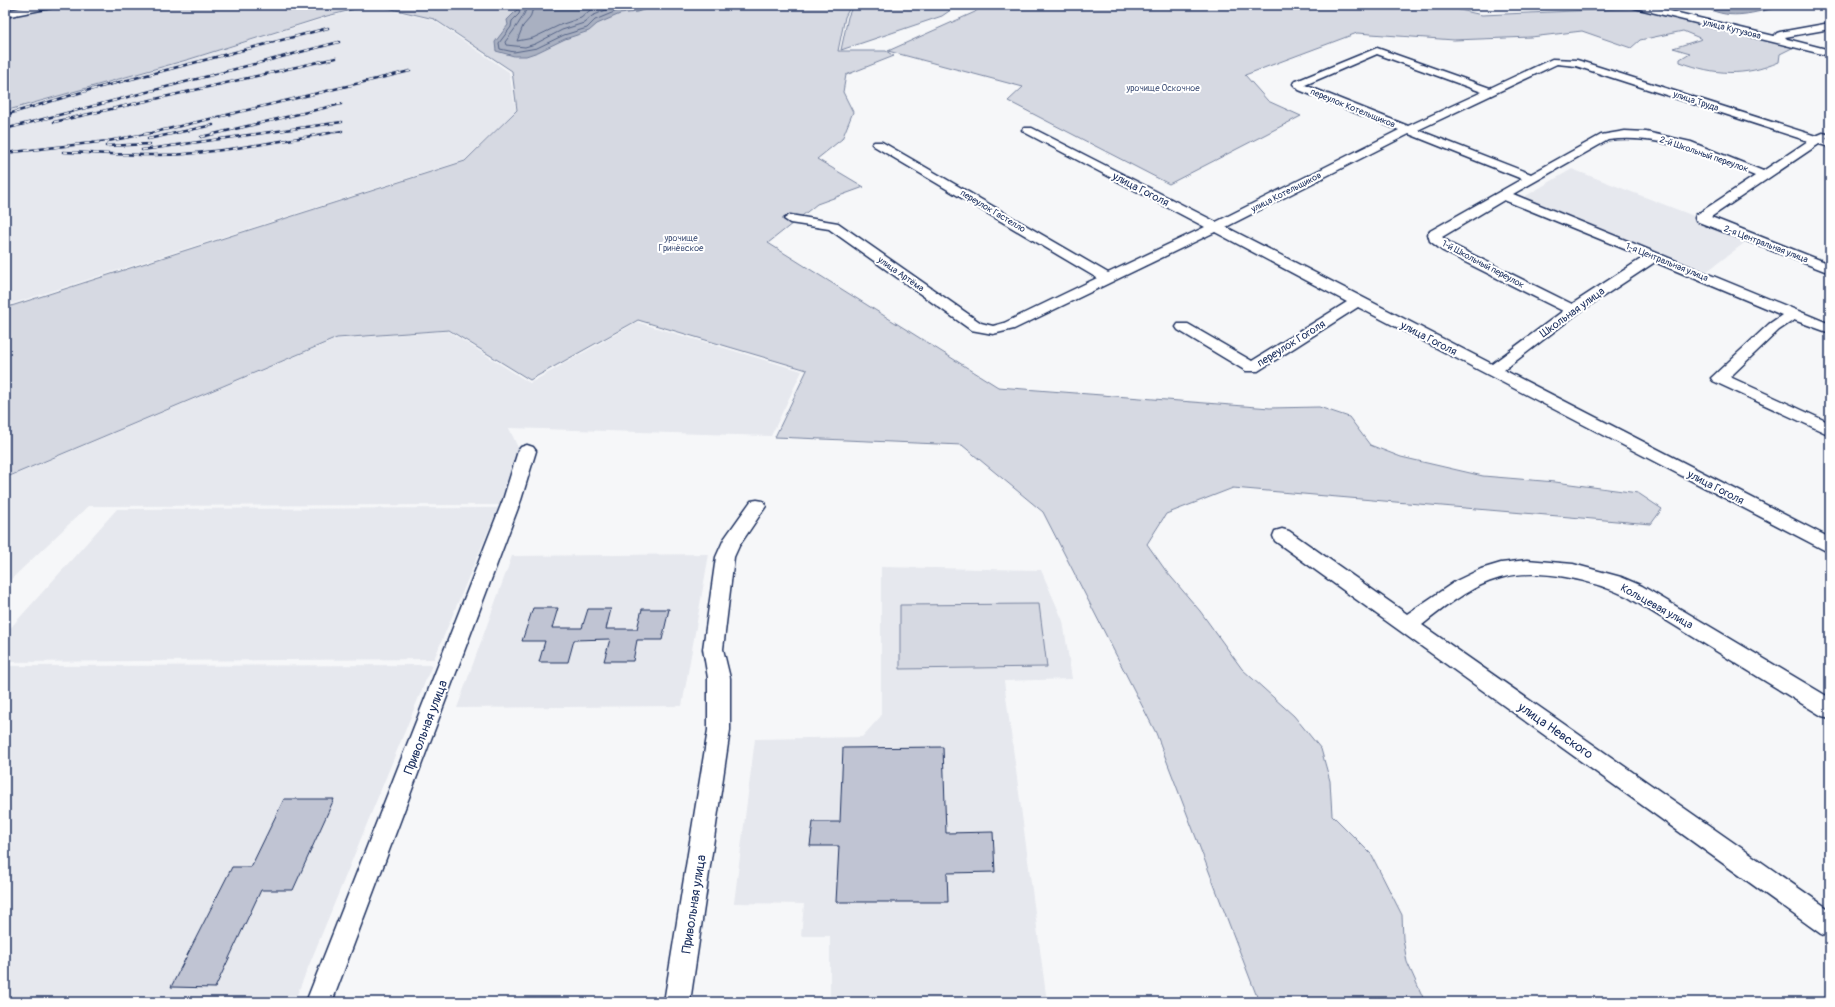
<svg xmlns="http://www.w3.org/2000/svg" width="1835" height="1007" font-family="Pangolin,sans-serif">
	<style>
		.built { fill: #e6e8ee }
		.green { fill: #d6d9e2; stroke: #7884a0 }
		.water { fill: #a9b0c1; stroke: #707c99 }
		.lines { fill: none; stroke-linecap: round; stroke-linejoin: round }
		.shore { stroke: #546386; stroke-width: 1 }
		.building { fill: #c0c4d3; stroke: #1b2f5e }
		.minor-casing { stroke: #1b2f5e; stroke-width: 3 }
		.major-casing { stroke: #1b2f5e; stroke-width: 3 }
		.minor { fill: #fff; fill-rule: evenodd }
		.major { fill: #fff; fill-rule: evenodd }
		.rail-casing { stroke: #1b2f5e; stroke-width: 2.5 }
		.rail { stroke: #fff; stroke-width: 1.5; stroke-dasharray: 5; stroke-linecap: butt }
		.labels { text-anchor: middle; stroke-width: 4; stroke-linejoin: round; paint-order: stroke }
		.far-street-label { font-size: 9px; fill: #1b2f5e; stroke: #fff }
		.far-park-label { font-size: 9px; fill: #4a5a7f; stroke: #fff }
		.street-label { font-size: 11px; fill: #1b2f5e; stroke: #fff }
		.near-street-label { font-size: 13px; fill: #1b2f5e; stroke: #fff }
	</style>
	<rect width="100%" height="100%" fill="#f6f7f9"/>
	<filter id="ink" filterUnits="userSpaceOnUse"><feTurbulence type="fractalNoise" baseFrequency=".025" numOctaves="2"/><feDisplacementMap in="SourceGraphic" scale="8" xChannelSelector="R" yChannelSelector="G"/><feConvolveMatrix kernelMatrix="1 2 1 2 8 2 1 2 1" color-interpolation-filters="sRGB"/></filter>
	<g filter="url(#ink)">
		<g class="built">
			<polygon points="373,6 433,20 509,72 516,110 465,160 5,306 5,112 192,59 329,17"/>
			<polygon points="1572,169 1751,238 1706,272 1524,197"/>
			<polygon points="637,322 802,371 771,436 509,428 520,452 500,505 88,506 5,585 5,479 337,339 448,331 530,383"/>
			<polygon points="498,508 434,659 5,662 5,634 117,509"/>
			<polygon points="709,554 682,706 457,708 512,556"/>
			<polygon points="881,567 1041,570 1063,621 1072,679 1004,681 1047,1002 830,1002 830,936 801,936 804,904 734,903 755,739 862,737 881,716"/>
			<polygon points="432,665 294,1002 5,1002 5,666"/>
		</g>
		<g class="green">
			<polygon points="69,5 372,5 327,16 190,59 5,111 5,17"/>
			<polygon points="375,5 851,5 845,17 838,51 886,51 894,56 846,75 843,92 853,112 842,139 817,159 864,187 817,204 768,243 998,387 1270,408 1319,407 1349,417 1370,445 1401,457 1483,476 1555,482 1638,493 1662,509 1651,524 1233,488 1166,514 1147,544 1166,571 1200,611 1242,669 1294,716 1321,749 1330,781 1332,815 1371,854 1402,915 1403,939 1407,962 1425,1002 1259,1002 1156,733 1043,512 962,445 775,437 807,370 638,320 530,380 449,330 337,338 5,478 5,308 465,161 517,110 512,71 434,19"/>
			<polygon points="853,5 958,5 942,16 841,50 848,17"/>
			<path d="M 983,5 L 1446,5 L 1447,7 L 1482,15 L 1644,8 L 1788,43 L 1792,48 L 1780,54 L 1779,62 C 1744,77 1716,75 1680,62 L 1680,59 L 1690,53 L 1673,48 L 1702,39 L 1683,31 L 1640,40 L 1631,48 L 1582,31 L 1531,37 L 1454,40 L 1357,33 L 1245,75 L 1268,101 L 1301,116 L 1169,184 L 1008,101 L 1023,87 L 888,51 L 975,12 Z"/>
			<polygon points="1039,604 1047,667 900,669 900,605"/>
		</g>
		<g class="water">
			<polygon points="519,5 659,5 637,12 620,14 597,24 589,31 565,39 538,52 526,56 514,56 496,51 495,42 508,25 507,20 516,11"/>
			<path d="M 1749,5 L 1830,5 L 1830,9 C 1814,7 1799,5 1784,7 C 1757,10 1738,21 1711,10 L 1722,8 L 1737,9 Z"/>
		</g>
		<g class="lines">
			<g class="shore">
				<polyline points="522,5 519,14 512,21 511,27 499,43 500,49 514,52 537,48 564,35 587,28 595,20 619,10 646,5"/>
				<path d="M 528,5 C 523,19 514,30 505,42 L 506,45 L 525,47 L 535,44 L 562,30 L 584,23 L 592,16 L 618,5"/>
				<polyline points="534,5 530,18 523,26 517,41 533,38 560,25 581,18 589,11 602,5"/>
			</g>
		</g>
		<g class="building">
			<polygon points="533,608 558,608 552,628 582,628 588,609 611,609 606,629 637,629 642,609 669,609 662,640 637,640 633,661 604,661 610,639 574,640 568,662 539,662 545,641 522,641"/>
			<polygon points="943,747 946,833 993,832 995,872 947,873 948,902 836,902 839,846 810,846 813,822 840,822 843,748"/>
			<polygon points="284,799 334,799 293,890 261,890 215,988 171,987 232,867 251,867"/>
		</g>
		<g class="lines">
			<defs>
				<g id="minor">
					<polygon points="1629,5 1645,5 1774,36 1777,33 1780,32 1830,23 1830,29 1785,37 1787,39 1830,50 1830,56 1631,7"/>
					<path d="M 1377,48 L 1490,88 L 1552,59 L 1577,60 L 1816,136 L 1823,133 L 1827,134 L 1829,136 L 1826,139 L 1830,140 L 1830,147 L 1819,144 L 1711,217 L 1830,264 L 1830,273 L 1696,221 L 1695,218 L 1696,215 L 1755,176 C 1707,156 1661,133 1608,140 L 1513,194 L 1830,324 L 1830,333 L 1794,320 L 1779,330 L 1730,377 L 1830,423 L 1830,435 L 1713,381 L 1711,378 L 1769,324 L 1782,315 L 1655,262 L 1578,313 L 1504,370 L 1830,538 L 1830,553 L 1358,307 L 1258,371 L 1246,371 L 1178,330 L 1176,327 L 1178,324 L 1188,324 L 1252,361 L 1347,302 L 1215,232 L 1014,329 L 993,334 L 971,330 L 829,229 L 790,223 L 784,219 L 790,215 L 838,223 L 981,323 L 993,326 L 1004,323 L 1097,278 L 874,146 L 872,144 L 874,142 L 882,142 L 1108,273 L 1205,227 L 1024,132 L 1022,130 L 1024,128 L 1032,128 L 1216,222 L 1399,130 L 1299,90 L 1293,84 L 1294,82 ZM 1377,54 L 1482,92 L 1408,126 L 1305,85 ZM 1557,64 L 1576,66 L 1808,141 L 1763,171 L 1691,142 L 1646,132 L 1625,131 L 1601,135 L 1531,174 L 1418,130 ZM 1409,134 L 1522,179 L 1430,231 L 1428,234 L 1430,241 L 1443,251 L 1563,311 L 1492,364 L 1226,227 ZM 1504,200 L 1644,257 L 1572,304 L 1453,245 L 1442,237 Z"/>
					<polygon points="527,445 533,447 536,451 521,500 332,1002 306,1002 503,500 518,451 521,447"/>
					<polygon points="757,500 763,501 766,506 739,546 734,557 723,649 730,678 730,730 690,1002 664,1002 708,730 708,678 703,649 716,557 724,539 751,501"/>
					<path d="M 1282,529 L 1289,531 L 1407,614 L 1456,581 L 1481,569 L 1501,563 L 1527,560 L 1573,564 L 1621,577 L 1642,586 L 1830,698 L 1830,718 L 1822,716 L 1628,597 C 1594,580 1538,567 1500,578 C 1471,586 1446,606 1422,625 L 1830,910 L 1830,938 L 1821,934 L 1275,541 L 1273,536 L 1275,531 Z"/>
				</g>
				<polygon id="major" points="34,5 57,5 51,8 5,17 5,11"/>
			</defs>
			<use href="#minor" class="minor-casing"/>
			<use href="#major" class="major-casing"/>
			<use href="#minor" class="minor"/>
			<use href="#major" class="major"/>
			<defs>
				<g id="rail">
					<polyline points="5,115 89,90 328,28"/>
					<polyline points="54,122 336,58"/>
					<polyline points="5,129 339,42"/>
					<polyline points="201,137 341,104"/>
					<polyline points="148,139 213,125"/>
					<polyline points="106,146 150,144"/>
					<polyline points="142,150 342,122"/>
					<path d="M 63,152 C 104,153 144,157 185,154 C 238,150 290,139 342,131"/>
					<polyline points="5,153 108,141 151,133 410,71"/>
				</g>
			</defs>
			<use href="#rail" class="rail-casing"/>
			<use href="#rail" class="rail"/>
		</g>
	</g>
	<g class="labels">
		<g class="far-street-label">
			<text transform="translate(1732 29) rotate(14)" y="3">улица Кутузова</text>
			<text transform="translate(1696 101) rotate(18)" y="3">улица Труда</text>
			<text transform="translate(1353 108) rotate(22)" y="3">переулок Котельщиков</text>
			<text transform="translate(1704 154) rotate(19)" y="3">2-й Школьный переулок</text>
			<text transform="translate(1286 192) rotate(-27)" y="3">улица Котельщиков</text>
			<text transform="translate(993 211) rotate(31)" y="3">переулок Гастелло</text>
			<text transform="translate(1766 244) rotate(21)" y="3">2-я Центральная улица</text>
			<text transform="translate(1667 262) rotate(22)" y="3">1-я Центральная улица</text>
			<text transform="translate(1483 264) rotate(28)" y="3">1-й Школьный переулок</text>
			<text transform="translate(901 274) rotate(35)" y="3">улица Артёма</text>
		</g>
		<g class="far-park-label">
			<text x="1163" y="91">урочище Оскочное</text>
			<text x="681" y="241">урочище<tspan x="681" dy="10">Гринёвское</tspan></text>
		</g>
		<g class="street-label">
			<text transform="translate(1141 189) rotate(27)" y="4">улица Гоголя</text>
			<text transform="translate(1572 312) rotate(-36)" y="4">Школьная улица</text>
			<text transform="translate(1429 338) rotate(27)" y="4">улица Гоголя</text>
			<text transform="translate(1291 343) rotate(-32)" y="4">переулок Гоголя</text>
			<text transform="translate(1716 487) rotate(27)" y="4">улица Гоголя</text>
			<text transform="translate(1657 606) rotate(29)" y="4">Кольцевая улица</text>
		</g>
		<g class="near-street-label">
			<text transform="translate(425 727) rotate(-69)" y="5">Привольная улица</text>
			<text transform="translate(1556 730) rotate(35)" y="5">улица Невского</text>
			<text transform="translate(693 904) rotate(-81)" y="5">Привольная улица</text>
		</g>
	</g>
	<rect width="1835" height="1007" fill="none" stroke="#fff" stroke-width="20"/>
	<rect x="10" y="10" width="1815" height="987" fill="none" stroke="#1b2f5e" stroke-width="1.5" filter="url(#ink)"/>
</svg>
